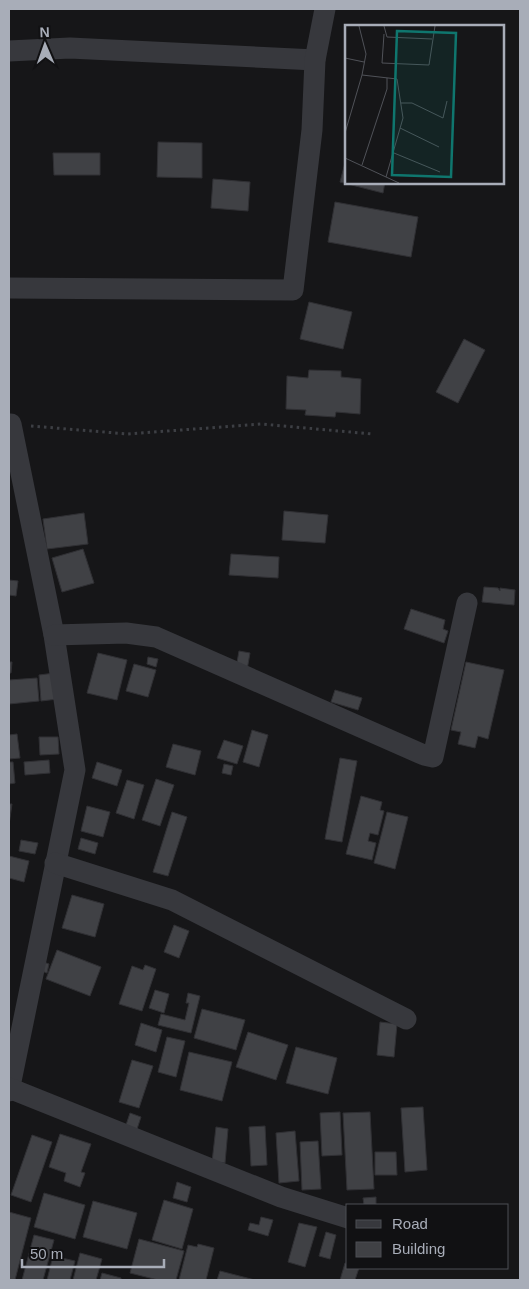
<svg xmlns="http://www.w3.org/2000/svg" width="529" height="1289" font-family="Arial,sans-serif">
	<style>
		.building { fill: #404145; stroke: #303034 }
		.lines { fill: none; stroke-linecap: round; stroke-linejoin: round }
		.path { stroke: #3d3f44; stroke-width: 3; stroke-dasharray: 2.5 4; stroke-linecap: butt }
		.minor { stroke: #37383d; stroke-width: 21 }
		.inset-road { fill: none; stroke: #505258; stroke-width: 1 }
		.view { fill: #0f766e; fill-opacity: 0.15; stroke: #0f766e; stroke-width: 2.5 }
		.inset-edge { fill: none; stroke: #a8adb8; stroke-width: 2.5 }
	</style>
	<rect width="100%" height="100%" fill="#161618"/>
	<g class="building">
		<polygon points="158,142 202,143 202,178 157,177"/>
		<polygon points="53,153 100,153 100,175 54,175"/>
		<polygon points="346,159 346,182 385,182 383,193 340,182"/>
		<polygon points="213,179 250,182 248,211 211,208"/>
		<polygon points="335,202 418,217 411,257 328,242"/>
		<polygon points="309,302 352,312 343,349 300,339"/>
		<polygon points="464,339 485,350 458,403 436,392"/>
		<polygon points="309,370 341,371 341,377 361,379 360,414 336,412 335,417 305,415 306,410 286,409 287,376 308,378"/>
		<polygon points="284,511 328,515 325,543 282,540"/>
		<polygon points="84,513 88,544 47,549 43,519"/>
		<polygon points="83,549 94,583 62,592 52,558"/>
		<polygon points="231,554 279,557 278,578 229,575"/>
		<polygon points="9,580 18,581 16,596 9,595"/>
		<polygon points="484,587 498,588 500,591 500,588 515,590 514,605 482,602"/>
		<polygon points="411,609 445,620 443,629 448,631 444,643 404,629"/>
		<polygon points="239,651 250,653 247,670 236,668"/>
		<polygon points="98,653 127,660 117,700 87,693"/>
		<polygon points="148,657 158,659 156,667 147,664"/>
		<polygon points="9,662 12,662 11,673 9,673"/>
		<polygon points="466,662 504,670 488,739 478,736 475,748 458,744 461,732 451,730"/>
		<polygon points="134,664 156,670 148,697 126,691"/>
		<polygon points="55,673 58,699 41,701 39,675"/>
		<polygon points="37,678 39,701 9,704 9,680"/>
		<polygon points="335,690 362,698 358,710 331,702"/>
		<polygon points="252,730 268,735 259,767 243,762"/>
		<polygon points="17,734 20,758 9,759 9,735"/>
		<polygon points="39,737 58,737 59,754 40,755"/>
		<polygon points="224,740 243,746 237,764 217,758"/>
		<polygon points="173,744 201,751 195,775 166,767"/>
		<polygon points="340,758 357,761 342,842 325,839"/>
		<polygon points="49,760 50,773 25,775 24,762"/>
		<polygon points="9,762 13,762 15,783 9,784"/>
		<polygon points="97,762 122,770 117,786 92,778"/>
		<polygon points="224,764 233,766 231,775 222,773"/>
		<polygon points="156,779 174,785 160,826 142,820"/>
		<polygon points="127,780 144,785 134,819 116,813"/>
		<polygon points="361,796 382,802 380,810 384,811 378,835 370,833 368,841 376,843 372,860 346,854"/>
		<polygon points="9,804 12,804 9,825"/>
		<polygon points="87,806 110,812 103,837 81,831"/>
		<polygon points="172,812 187,817 168,876 153,872"/>
		<polygon points="387,812 408,817 395,869 374,863"/>
		<polygon points="81,838 98,843 95,854 78,849"/>
		<polygon points="21,840 38,843 35,854 19,851"/>
		<polygon points="9,856 29,861 24,882 9,878"/>
		<polygon points="72,895 104,904 95,937 62,928"/>
		<polygon points="174,925 189,931 179,958 164,952"/>
		<polygon points="57,950 101,967 90,996 46,979"/>
		<polygon points="41,961 49,964 47,973 39,970"/>
		<polygon points="145,965 156,969 142,1011 119,1004 132,966 143,970"/>
		<polygon points="155,990 169,994 164,1013 149,1008"/>
		<polygon points="188,993 200,996 191,1033 158,1025 161,1014 185,1020 189,1003 186,1003"/>
		<polygon points="202,1009 245,1020 236,1050 194,1038"/>
		<polygon points="380,1022 397,1024 394,1057 377,1055"/>
		<polygon points="141,1023 162,1030 156,1052 135,1045"/>
		<polygon points="248,1032 288,1045 276,1080 236,1067"/>
		<polygon points="167,1037 185,1041 176,1077 158,1072"/>
		<polygon points="296,1047 337,1058 328,1094 286,1083"/>
		<polygon points="189,1052 232,1062 222,1101 180,1090"/>
		<polygon points="132,1060 153,1066 139,1108 119,1102"/>
		<polygon points="423,1107 427,1170 405,1172 401,1108"/>
		<polygon points="340,1112 342,1155 322,1156 320,1113"/>
		<polygon points="370,1112 374,1189 347,1190 343,1113"/>
		<polygon points="130,1113 141,1117 136,1132 125,1128"/>
		<polygon points="265,1126 267,1165 251,1166 249,1127"/>
		<polygon points="216,1127 228,1129 225,1163 212,1162"/>
		<polygon points="295,1131 299,1181 279,1183 276,1133"/>
		<polygon points="60,1134 91,1144 81,1172 85,1173 80,1187 64,1181 66,1173 49,1167"/>
		<polygon points="32,1135 52,1142 31,1202 11,1195"/>
		<polygon points="318,1141 321,1189 302,1190 300,1142"/>
		<polygon points="375,1152 396,1152 397,1175 375,1175"/>
		<polygon points="177,1182 191,1187 187,1202 173,1198"/>
		<polygon points="44,1193 85,1205 75,1239 34,1227"/>
		<polygon points="376,1197 376,1205 364,1205 363,1198"/>
		<polygon points="164,1200 193,1209 182,1249 152,1240"/>
		<polygon points="93,1201 137,1213 127,1249 83,1237"/>
		<polygon points="9,1212 31,1218 15,1280 9,1280"/>
		<polygon points="261,1217 273,1220 268,1236 248,1230 250,1223 259,1225"/>
		<polygon points="299,1223 317,1227 305,1267 288,1262"/>
		<polygon points="326,1232 336,1235 330,1259 319,1256"/>
		<polygon points="34,1235 54,1240 43,1280 22,1280"/>
		<polygon points="139,1239 184,1251 176,1280 158,1280 130,1273"/>
		<polygon points="198,1244 214,1248 206,1280 179,1280 188,1245 197,1247"/>
		<polygon points="80,1253 102,1259 96,1280 73,1280"/>
		<polygon points="53,1256 75,1261 70,1280 47,1280"/>
		<polygon points="345,1263 348,1264 348,1268 359,1268 355,1280 340,1280"/>
		<polygon points="220,1271 255,1280 217,1280"/>
		<polygon points="102,1273 121,1278 121,1280 100,1280"/>
	</g>
	<g class="lines">
		<polyline class="path" points="31,426 128,434 261,424 372,434"/>
		<g class="minor">
			<polyline points="9,51 70,48 315,60"/>
			<polyline points="9,288 293,290 312,130 315,60 325,9"/>
			<polyline points="9,424 11,424 54,635 75,770 9,1091"/>
			<polyline points="54,635 126,633 156,637 424,755 433,757 467,603"/>
			<polyline points="55,863 172,900 406,1019"/>
			<polyline points="9,1088 281,1197 348,1218"/>
		</g>
	</g>
	<g transform="translate(345 25)">
		<rect width="159" height="159" fill="#161618"/>
		<path class="inset-road" d="M 14,1 L 21,29 L 17,50 L 52,54 L 58,93 L 41,152M 39,1 L 42,12 L 87,14M 39,9 L 37,38 L 84,40 L 90,1M 0,33 L 19,37M 56,78 L 67,78 L 98,93 L 102,76M 55,103 L 94,122M 0,108 L 17,50M 49,128 L 95,147M 0,133 L 54,158M 17,140 L 42,64 L 42,53"/>
		<path class="view" d="M 52,6 L 111,8 L 106,152 L 47,150 Z"/>
		<rect width="159" height="159" class="inset-edge"/>
	</g>
	<rect width="529" height="1289" fill="none" stroke="#a8adb8" stroke-width="20"/>
	<rect x="346" y="1204" width="162" height="65" fill="#111113" stroke="#4d4f55"/>
	<rect x="356" y="1220" width="25" height="8" fill="#37383d" stroke="#4d4f55"/>
	<text x="392" y="1229" font-size="15" fill="#a8adb8">Road</text>
	<rect x="356" y="1242" width="25" height="15" fill="#404145" stroke="#4d4f55"/>
	<text x="392" y="1254" font-size="15" fill="#a8adb8">Building</text>
	<g transform="translate(45 45) rotate(358)" stroke="#111113" stroke-width="4" paint-order="stroke">
	<path d="M0-4L9 19L0 12L-9 19Z" fill="#a8adb8"/>
	<text y="-8" font-size="14" font-weight="bold" text-anchor="middle" fill="#a8adb8">N</text>
	</g>
	<path d="M22 1259v8h142v-8" fill="none" stroke="#a8adb8" stroke-width="2.5"/>
	<text x="30" y="1259" font-size="15" fill="#a8adb8" stroke="#111113" stroke-width="4" paint-order="stroke">50 m</text>
</svg>
